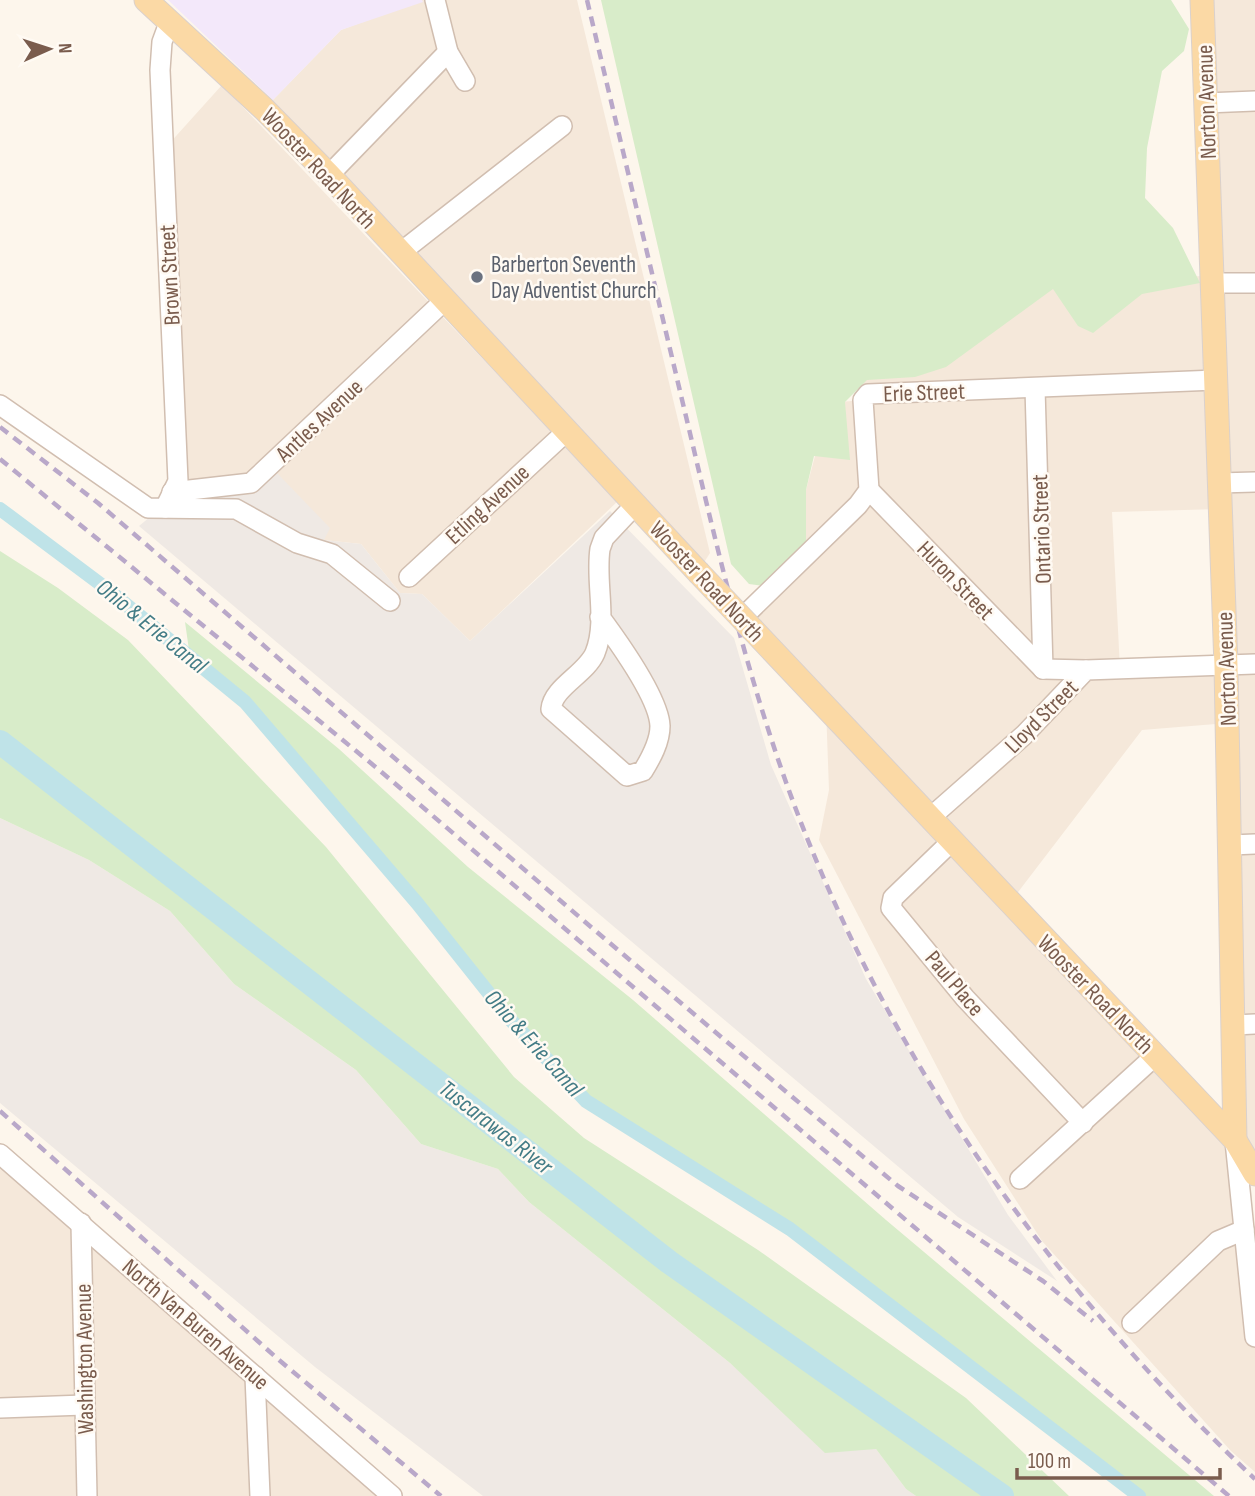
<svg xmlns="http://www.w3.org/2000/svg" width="1255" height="1496" font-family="'Sofia Sans Condensed',sans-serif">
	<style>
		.residential { fill: #f5e8da; fill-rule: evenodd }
		.industrial { fill: #efe9e4 }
		.education { fill: #f3e8fa }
		.green { fill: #d8ecc9 }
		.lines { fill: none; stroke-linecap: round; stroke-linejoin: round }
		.canal { stroke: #bfe3e8; stroke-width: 14 }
		.river { stroke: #bfe3e8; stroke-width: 24 }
		.minor-casing { stroke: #d1beb0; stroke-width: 22 }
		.major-casing { stroke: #dad1cd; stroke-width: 25 }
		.minor { stroke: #fff; stroke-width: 19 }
		.major { stroke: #fbd9a5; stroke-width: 23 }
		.rail { stroke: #b9a8c9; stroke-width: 4.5; stroke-dasharray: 10 7; stroke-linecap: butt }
		.major-bridge-casing { stroke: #dad1cd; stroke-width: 25; stroke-linecap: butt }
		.major-bridge { stroke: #fbd9a5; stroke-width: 23 }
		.worship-dot { fill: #6b7280; stroke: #fffaf3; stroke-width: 2.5 }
		.labels { text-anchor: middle; stroke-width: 5; stroke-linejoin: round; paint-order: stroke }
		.street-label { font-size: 23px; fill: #7a5c4d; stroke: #fffaf3 }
		.worship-label { font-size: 23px; fill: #5b616d; stroke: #fffaf3; text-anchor: start }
		.water-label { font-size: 24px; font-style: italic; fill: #437c86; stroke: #fffaf3 }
	</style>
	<rect width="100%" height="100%" fill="#fdf6ec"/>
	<g class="residential">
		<polygon points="422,0 577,0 710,553 698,572 264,109 341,30"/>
		<path d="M 1203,0 L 1255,0 L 1255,1174 L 1237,1142 L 1255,1337 L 1255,1472 L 1231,1451 L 1042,1241 L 964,1119 L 819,840 L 829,790 L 826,708 L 749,610 L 806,555 L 806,490 L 829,403 L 863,400 L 855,303 L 1213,275 ZM 1220,509 L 1225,666 L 1120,669 L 1112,512 ZM 1228,723 L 1235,1140 L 1009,904 L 1142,730 Z"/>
		<polygon points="222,85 618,501 470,641 422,594 400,593 361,544 324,540 254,494 173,498 158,156"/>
		<polygon points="0,1154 393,1496 0,1496"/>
	</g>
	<g class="industrial">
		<polygon points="277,473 330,528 324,540 361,544 400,593 422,594 470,641 610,511 734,638 771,765 866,979 1008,1215 1057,1281 958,1217 139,526 173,498 254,494"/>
		<polygon points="0,818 89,860 170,911 234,984 356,1070 421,1144 498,1169 529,1202 730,1363 778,1406 876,1449 906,1489 916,1496 483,1496 315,1367 0,1103"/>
	</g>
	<polygon class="education" points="168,0 422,0 423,2 341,30 273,100"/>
	<g class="green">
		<polygon points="601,0 1171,0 1189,29 1184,51 1162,71 1147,148 1145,198 1173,228 1200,283 1142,294 1093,333 1078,326 1053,289 946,367 915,377 867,380 845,402 850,460 814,456 806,490 806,555 773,587 749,584 731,564"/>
		<polygon points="0,551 58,588 128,640 326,847 514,1077 584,1138 758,1250 966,1398 1069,1496 916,1496 906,1489 876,1449 825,1453 730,1363 529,1202 498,1169 421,1144 356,1070 234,984 170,911 89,860 0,818"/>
		<polygon points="185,622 339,749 468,867 633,1000 886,1220 1214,1496 1140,1496 790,1229 586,1101 245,702 190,657"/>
	</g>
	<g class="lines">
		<polyline class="canal" points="0,509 107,589 245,702 417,903 507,1016 586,1101 790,1229 1139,1496"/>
		<polyline class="river" points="0,742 669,1262 1002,1496"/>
		<defs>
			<g id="minor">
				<polyline points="435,0 448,52 465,81"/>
				<polyline points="1206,103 1255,101"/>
				<polyline points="329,175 448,52"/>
				<polyline points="400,253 562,126"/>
				<polyline points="1213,283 1255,283"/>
				<polyline points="1035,388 1043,669"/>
				<polyline points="0,405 148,508 236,509 297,543 332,554 390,601"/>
				<polyline points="1219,483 1255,482"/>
				<polyline points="869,490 1043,669"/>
				<polyline points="172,492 251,483 444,301"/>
				<polyline points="165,508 178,481 160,70 162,42 169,23"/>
				<polyline points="409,577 567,431"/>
				<path d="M 600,617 C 617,640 659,698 660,726 C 660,742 651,758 643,771 L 627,776 L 551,709 C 553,687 586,674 595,653 C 608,621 595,582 600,549 L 604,538 L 636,504"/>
				<polyline points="742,618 858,505 869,490 863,400 868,394 1216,380"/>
				<polyline points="1043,669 1086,670"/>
				<polyline points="931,817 1024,735 1086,670 1255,664"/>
				<polyline points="951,842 893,898 891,908 965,998 1083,1123"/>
				<polyline points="1231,845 1255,844"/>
				<polyline points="1234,1025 1255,1024"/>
				<polyline points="1235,1141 1255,1337"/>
				<polyline points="0,1154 392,1496"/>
				<polyline points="1020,1179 1155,1056"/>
				<polyline points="81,1223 87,1496"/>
				<polyline points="1132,1323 1218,1241 1244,1230"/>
				<polyline points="255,1376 260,1496"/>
				<polyline points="0,1408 84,1405"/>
			</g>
			<g id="major">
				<polyline points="146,0 264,109 329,175 698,572"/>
				<polyline points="1202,0 1226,666 1235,1140"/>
				<polyline points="753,630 1235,1140 1255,1174"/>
			</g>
		</defs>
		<use href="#minor" class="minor-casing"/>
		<use href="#major" class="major-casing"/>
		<use href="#minor" class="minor"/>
		<use href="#major" class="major"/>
		<g class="rail">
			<path d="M 587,0 C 621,143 655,286 689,429 C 724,578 759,726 819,867 C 918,1102 1070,1305 1255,1479"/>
			<polyline points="0,427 98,503 605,939 898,1186 1043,1281 1093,1321"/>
			<polyline points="0,459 378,769 1229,1496"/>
			<polyline points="0,1111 279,1360 441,1496"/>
		</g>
		<defs>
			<polyline id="major-bridge" points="698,572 753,630"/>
		</defs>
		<use href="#major-bridge" class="major-bridge-casing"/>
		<use href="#major-bridge" class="major-bridge"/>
	</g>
	<circle class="worship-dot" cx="477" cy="277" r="7"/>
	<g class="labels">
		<g class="street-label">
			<text transform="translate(1206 102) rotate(-92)" y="8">Norton Avenue</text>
			<text transform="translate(319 168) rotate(47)" y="8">Wooster Road North</text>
			<text transform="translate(169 275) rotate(-93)" y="8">Brown Street</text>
			<text transform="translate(924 392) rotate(-2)" y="8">Erie Street</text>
			<text transform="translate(319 420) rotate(-43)" y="8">Antles Avenue</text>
			<text transform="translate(487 504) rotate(-43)" y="8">Etling Avenue</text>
			<text transform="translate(1041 529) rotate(-92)" y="8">Ontario Street</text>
			<text transform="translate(956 580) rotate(46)" y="8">Huron Street</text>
			<text transform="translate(707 581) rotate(47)" y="8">Wooster Road North</text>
			<text transform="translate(1226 669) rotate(-92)" y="8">Norton Avenue</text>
			<text transform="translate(1041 716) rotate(-45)" y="8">Lloyd Street</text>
			<text transform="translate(955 983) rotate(50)" y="8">Paul Place</text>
			<text transform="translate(1096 994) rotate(46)" y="8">Wooster Road North</text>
			<text transform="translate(196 1324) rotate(41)" y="8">North Van Buren Avenue</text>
			<text transform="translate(84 1359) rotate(-91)" y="8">Washington Avenue</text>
		</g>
		<g class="worship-label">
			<text x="491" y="272">Barberton Seventh<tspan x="491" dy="26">Day Adventist Church</tspan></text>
		</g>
		<g class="water-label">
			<text transform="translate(152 626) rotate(39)" y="8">Ohio &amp; Erie Canal</text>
			<text transform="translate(534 1043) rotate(48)" y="8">Ohio &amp; Erie Canal</text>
			<text transform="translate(496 1127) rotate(38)" y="8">Tuscarawas River</text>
		</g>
	</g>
	<g transform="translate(49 49) rotate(87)" stroke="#fffaf3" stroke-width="5" paint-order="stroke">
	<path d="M0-5L12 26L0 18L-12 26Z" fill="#7a5c4d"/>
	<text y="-10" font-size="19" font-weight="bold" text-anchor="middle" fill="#7a5c4d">N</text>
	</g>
	<path d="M1017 1468v10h203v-10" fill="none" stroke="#7a5c4d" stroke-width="3.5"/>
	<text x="1028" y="1468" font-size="21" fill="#7a5c4d" stroke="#fffaf3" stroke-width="5" paint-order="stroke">100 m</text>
</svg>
